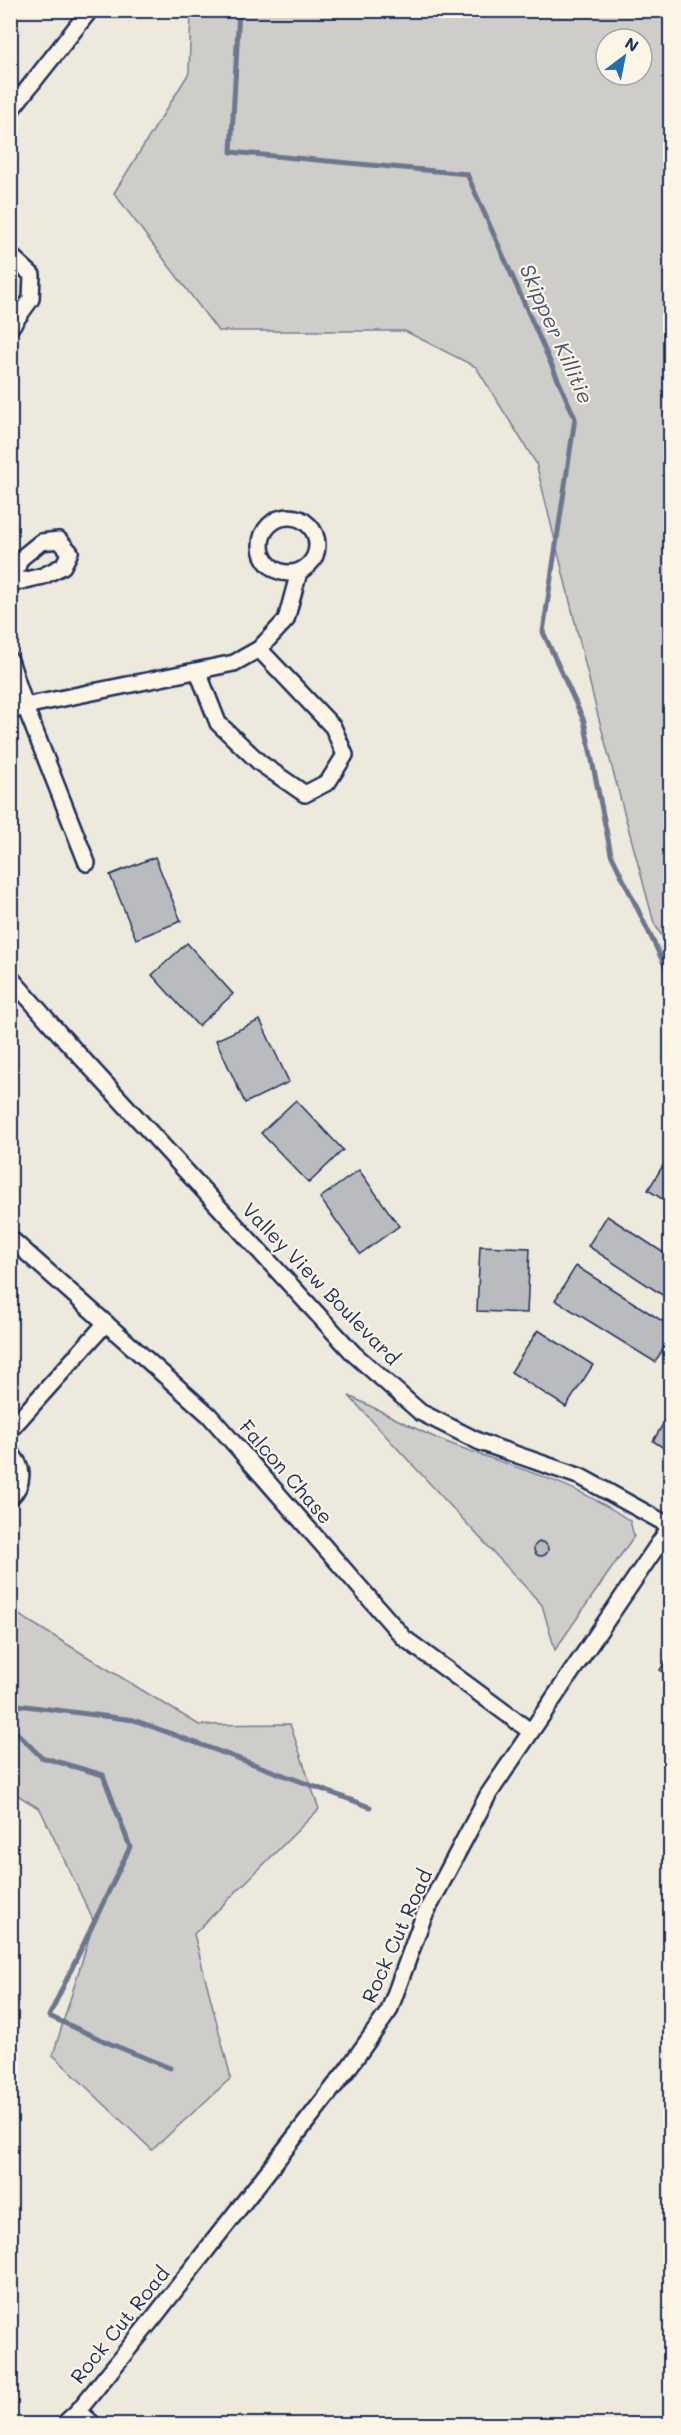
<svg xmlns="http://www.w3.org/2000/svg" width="681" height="2435" font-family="Mali,sans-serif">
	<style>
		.green { fill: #cfcdca; stroke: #757e94; stroke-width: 1.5; fill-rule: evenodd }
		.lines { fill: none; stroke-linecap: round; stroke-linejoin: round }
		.stream { stroke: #6c778f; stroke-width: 5 }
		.building { fill: #babbbe; stroke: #1b2f5e; stroke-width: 1.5 }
		.minor-casing { stroke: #1b2f5e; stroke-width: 20 }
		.minor { stroke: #fcf5e5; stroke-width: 15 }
		.labels { text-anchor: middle; stroke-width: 4.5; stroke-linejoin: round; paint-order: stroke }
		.street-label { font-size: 20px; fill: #1b2f5e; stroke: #fcf5e5 }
		.water-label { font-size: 21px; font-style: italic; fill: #445376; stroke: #fcf5e5 }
	</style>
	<rect width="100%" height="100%" fill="#eee9dd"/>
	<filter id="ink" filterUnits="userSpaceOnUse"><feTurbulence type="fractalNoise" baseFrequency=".0167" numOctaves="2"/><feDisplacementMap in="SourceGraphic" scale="12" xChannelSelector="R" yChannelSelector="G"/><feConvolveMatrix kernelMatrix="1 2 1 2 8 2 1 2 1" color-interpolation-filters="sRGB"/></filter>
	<g filter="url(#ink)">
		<g class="green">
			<path d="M 191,11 L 670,11 L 670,950 L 654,923 L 597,712 L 536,463 L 476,367 L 405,331 L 218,331 L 114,193 L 189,73 ZM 606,39 L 642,39 L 642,75 L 606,75 Z"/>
			<path d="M 349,1396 C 380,1410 410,1427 441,1440 C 505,1466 573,1480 630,1521 L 634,1536 L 555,1650 L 542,1605 Z"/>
			<polygon points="11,1610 199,1725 290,1724 319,1809 194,1934 231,2078 152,2150 53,2055 94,1922 40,1809 11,1791"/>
		</g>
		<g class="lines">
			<g class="stream">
				<polyline points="239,10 231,152 467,174 575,418 543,632 584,721 611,854 670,976"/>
				<polyline points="10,1704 134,1720 370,1807"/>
				<polyline points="10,1726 41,1757 103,1775 130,1847 49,2016 111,2044 170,2068"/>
			</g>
		</g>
		<g class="building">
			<polygon points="155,857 181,921 136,939 110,875"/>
			<polygon points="187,943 233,994 198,1026 152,975"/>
			<polygon points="260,1020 289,1082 245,1103 216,1040"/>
			<polygon points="296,1100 343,1150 309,1183 261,1133"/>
			<polygon points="670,1154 670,1204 648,1190"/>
			<polygon points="359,1170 399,1226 360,1254 320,1198"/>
			<polygon points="607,1216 670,1257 670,1300 588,1246"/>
			<polygon points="480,1246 530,1248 527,1313 477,1311"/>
			<polygon points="576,1266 670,1326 670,1338 655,1362 555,1300"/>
			<polygon points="538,1330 593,1365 566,1407 511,1372"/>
			<polygon points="670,1412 670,1452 653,1441"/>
			<circle cx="541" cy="1549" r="7"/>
			<polygon points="670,1654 670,1677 660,1670"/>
		</g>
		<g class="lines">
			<defs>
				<g id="minor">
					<polyline points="10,111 90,10"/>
					<polyline points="10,255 32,275 31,299 10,328"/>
					<circle cx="289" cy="545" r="28"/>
					<polyline points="10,588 20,559 41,542 59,540 70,552 63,566 43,576 13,583"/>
					<polyline points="10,660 25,706 87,863"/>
					<polyline points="198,672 218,723 260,763 305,794 328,782 345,755 333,727 259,649"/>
					<polyline points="10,712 25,706 234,663 259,649 286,620 299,572"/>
					<polyline points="10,977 58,1032 354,1354 420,1412 480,1442 581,1477 670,1526"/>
					<polyline points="10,1238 209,1415 404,1638 530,1731"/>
					<polyline points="10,1430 106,1323"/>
					<path d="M 10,1453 C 25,1467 24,1484 10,1498"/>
					<polyline points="78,2411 93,2424"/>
					<polyline points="64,2424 78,2411 155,2316 347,2070 389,2011 423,1918 488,1795 670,1527"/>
				</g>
			</defs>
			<use href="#minor" class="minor-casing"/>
			<use href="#minor" class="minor"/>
		</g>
	</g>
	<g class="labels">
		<g class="street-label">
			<text transform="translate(321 1284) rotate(46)" y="7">Valley View Boulevard</text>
			<text transform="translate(286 1472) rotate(49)" y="7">Falcon Chase</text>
			<text transform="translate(397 1936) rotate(-66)" y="7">Rock Cut Road</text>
			<text transform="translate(120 2325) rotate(-51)" y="7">Rock Cut Road</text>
		</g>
		<g class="water-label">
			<text transform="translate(556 334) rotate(66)" y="7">Skipper Killitie</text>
		</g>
	</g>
	<rect width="681" height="2435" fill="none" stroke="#fcf5e5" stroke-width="36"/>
	<rect x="18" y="18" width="645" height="2399" fill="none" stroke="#1b2f5e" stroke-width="2" filter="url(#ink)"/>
	<g transform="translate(624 57) rotate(32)"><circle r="28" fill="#fcf5e5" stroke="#a2a6af" stroke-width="1.5"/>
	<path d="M0-4.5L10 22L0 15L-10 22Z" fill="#1f6fb2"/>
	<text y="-9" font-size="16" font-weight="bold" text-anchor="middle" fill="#1b2f5e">N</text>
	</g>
</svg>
